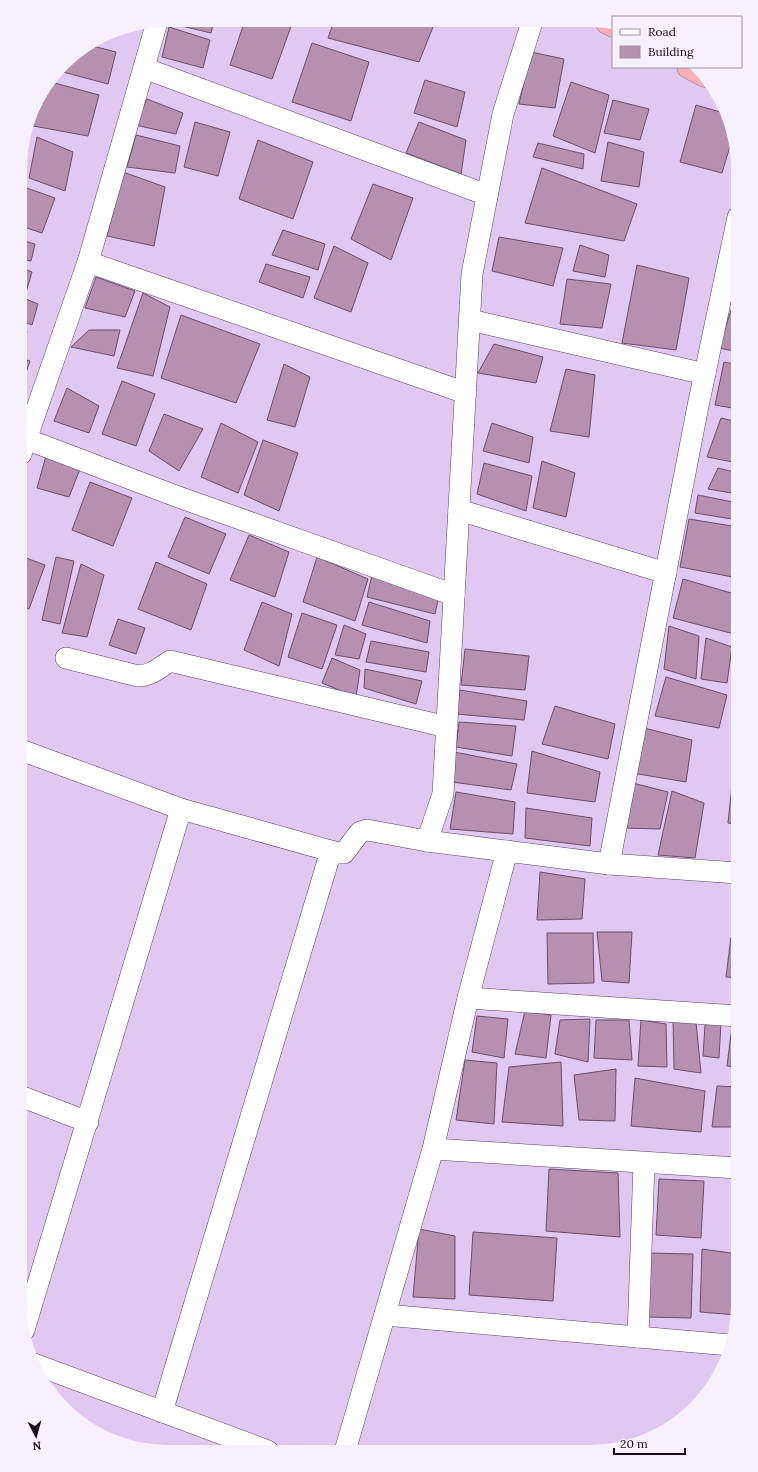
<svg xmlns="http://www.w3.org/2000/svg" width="758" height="1472" font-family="Lora,serif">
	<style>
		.building { fill: #b590b0; stroke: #6d4c69 }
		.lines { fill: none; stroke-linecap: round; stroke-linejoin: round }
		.street-casing { stroke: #574365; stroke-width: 22 }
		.highway-casing { stroke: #a87781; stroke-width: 23 }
		.street { stroke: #fff; stroke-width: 21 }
		.highway { stroke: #f7b0b9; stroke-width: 22 }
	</style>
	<rect width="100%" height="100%" fill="#e0c8f1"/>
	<g class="building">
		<polygon points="170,20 214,20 211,33 169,23"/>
		<polygon points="245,20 293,21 272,79 230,65"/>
		<polygon points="334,21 435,22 419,62 328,38"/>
		<polygon points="169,27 210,40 203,68 162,57"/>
		<polygon points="312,43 369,62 351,121 292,102"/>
		<polygon points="89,45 116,52 108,84 59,71 70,57"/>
		<polygon points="531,52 564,59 555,108 519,104"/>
		<polygon points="425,80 465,92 457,127 414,113"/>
		<polygon points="51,82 99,95 88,136 28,125 35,102"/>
		<polygon points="571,82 609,95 595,153 553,136"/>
		<polygon points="147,99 183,113 176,134 135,125"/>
		<polygon points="613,100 649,109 640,140 604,133"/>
		<polygon points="696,105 727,114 730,121 733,136 722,173 680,162"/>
		<polygon points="195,122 230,132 218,176 184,167"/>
		<polygon points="419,122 466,140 461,174 406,153"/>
		<polygon points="136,135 180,146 175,173 127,167"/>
		<polygon points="37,137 73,152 65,191 29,178"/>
		<polygon points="258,140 313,162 293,219 239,199"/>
		<polygon points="608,142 644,152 639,187 601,181"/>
		<polygon points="538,143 584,154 583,169 533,157"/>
		<polygon points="542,168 637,204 624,241 525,223"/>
		<polygon points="123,172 165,187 154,246 107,236"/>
		<polygon points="373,184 413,198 391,260 351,239"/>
		<polygon points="21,186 55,198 42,233 21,226"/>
		<polygon points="283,230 325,244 318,270 272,255"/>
		<polygon points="499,237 563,248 553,286 492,271"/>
		<polygon points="21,240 35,244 31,261 21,259"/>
		<polygon points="580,245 609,255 605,277 573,271"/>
		<polygon points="334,246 368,263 351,312 314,298"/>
		<polygon points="266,264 310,277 303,298 259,282"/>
		<polygon points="637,265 689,278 676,350 622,343"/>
		<polygon points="21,268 32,272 26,292 21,290"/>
		<polygon points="96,277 135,291 125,317 85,308"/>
		<polygon points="567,279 611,284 602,328 560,324"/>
		<polygon points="738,280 738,293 735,292"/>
		<polygon points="143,293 170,307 153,376 117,368"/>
		<polygon points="21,297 38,304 32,325 21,321"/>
		<polygon points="733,304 738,306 738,352 719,348"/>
		<polygon points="181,315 260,344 236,403 161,378"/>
		<polygon points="21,329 27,331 23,349 21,348"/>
		<polygon points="89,330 120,330 114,356 71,347"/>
		<polygon points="494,344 543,357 536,383 478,373"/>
		<polygon points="21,358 30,361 21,387"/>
		<polygon points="724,362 738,365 738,409 715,405"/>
		<polygon points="284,364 310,377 295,427 267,420"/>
		<polygon points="566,369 595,375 589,437 550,431"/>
		<polygon points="122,381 155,394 136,446 102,434"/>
		<polygon points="67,388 99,406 89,433 54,421"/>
		<polygon points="164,414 203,429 179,471 149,451"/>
		<polygon points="721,418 738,422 738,463 707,457"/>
		<polygon points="221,423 258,442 238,493 201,477"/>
		<polygon points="492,423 533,437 529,463 483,451"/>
		<polygon points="263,440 298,453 279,511 244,495"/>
		<polygon points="46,456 80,469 69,497 37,488"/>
		<polygon points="542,461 575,473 566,517 533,508"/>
		<polygon points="484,463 532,476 526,511 477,494"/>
		<polygon points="718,468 738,473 738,494 708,489"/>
		<polygon points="90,482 132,498 113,546 72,530"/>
		<polygon points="698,495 738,503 738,520 695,513"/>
		<polygon points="185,517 226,534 209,574 168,557"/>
		<polygon points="689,519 738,527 738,578 680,567"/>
		<polygon points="249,535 289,552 275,597 230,580"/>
		<polygon points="21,556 45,565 29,609 21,606"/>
		<polygon points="56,557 74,561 60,624 42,620"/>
		<polygon points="317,557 368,579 355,621 303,602"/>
		<polygon points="156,562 207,584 191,630 138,609"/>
		<polygon points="81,564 104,575 87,637 62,633"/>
		<polygon points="372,575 439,596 435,614 367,597"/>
		<polygon points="683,579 738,595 738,635 673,618"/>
		<polygon points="262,602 292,614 279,666 244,650"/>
		<polygon points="369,602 430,621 427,643 362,625"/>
		<polygon points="302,613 337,625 322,669 288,657"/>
		<polygon points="118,619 145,628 136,654 109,645"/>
		<polygon points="344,625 366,634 359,659 335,655"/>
		<polygon points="669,626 699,636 696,679 664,669"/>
		<polygon points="706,638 732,647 727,683 701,679"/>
		<polygon points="371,641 429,652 426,672 366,662"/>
		<polygon points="465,649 529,656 525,690 461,685"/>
		<polygon points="332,658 360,670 356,697 322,683"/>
		<polygon points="365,669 422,681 416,704 364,688"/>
		<polygon points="666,677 727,695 719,728 655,716"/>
		<polygon points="460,690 527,701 524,720 456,714"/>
		<polygon points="555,706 615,724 608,759 542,744"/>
		<polygon points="459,722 516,726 512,756 456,747"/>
		<polygon points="738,727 738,824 728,823"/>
		<polygon points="644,728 692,740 686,782 632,773"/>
		<polygon points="532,751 600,772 595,802 527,793"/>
		<polygon points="454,752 517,764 511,790 452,782"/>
		<polygon points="633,783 668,792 660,829 624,828"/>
		<polygon points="672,791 704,803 695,858 658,855"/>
		<polygon points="456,792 515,802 513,834 450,829"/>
		<polygon points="526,808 592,818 590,846 525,838"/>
		<polygon points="540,872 585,879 582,919 537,920"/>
		<polygon points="597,932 632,932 629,983 602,981"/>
		<polygon points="547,933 593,933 594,983 548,984"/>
		<polygon points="731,937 738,937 738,978 726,977"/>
		<polygon points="525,1011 551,1015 546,1058 515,1054"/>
		<polygon points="477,1016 508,1019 504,1058 472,1052"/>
		<polygon points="590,1019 588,1062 555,1054 560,1020"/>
		<polygon points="673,1019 696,1022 701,1073 674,1069"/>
		<polygon points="596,1020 629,1020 632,1060 594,1058"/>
		<polygon points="641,1020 666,1024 667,1067 638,1066"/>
		<polygon points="721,1023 719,1058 703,1056 705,1025"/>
		<polygon points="732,1026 738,1028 738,1067 727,1066"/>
		<polygon points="465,1060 497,1063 494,1124 456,1120"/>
		<polygon points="561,1062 563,1126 502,1122 509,1067"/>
		<polygon points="616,1069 615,1121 579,1120 574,1075"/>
		<polygon points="635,1078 705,1091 701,1132 631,1126"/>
		<polygon points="717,1086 738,1087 738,1127 712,1127"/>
		<polygon points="549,1169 618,1173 620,1237 546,1231"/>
		<polygon points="659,1179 704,1181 701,1238 656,1235"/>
		<polygon points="419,1229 455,1236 455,1299 413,1297"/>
		<polygon points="473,1232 557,1238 553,1301 469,1295"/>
		<polygon points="702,1249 738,1254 737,1315 700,1312"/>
		<polygon points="649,1253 693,1254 691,1318 647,1317"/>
	</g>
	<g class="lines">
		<defs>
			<g id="street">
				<polyline points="144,68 487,195"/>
				<polyline points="88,262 466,393"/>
				<polyline points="470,320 705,374"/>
				<polyline points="26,439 173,495 454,595"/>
				<polyline points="21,454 88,262 157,22"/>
				<polyline points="459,510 666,573"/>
				<path d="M 66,658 L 138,676 C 151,676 159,668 170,661 L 447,727"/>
				<polyline points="21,750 181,809 338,853 344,853 360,832 367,830 427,841 609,864 738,873"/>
				<polyline points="427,841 443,794 472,274 503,114 532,22"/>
				<polyline points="609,864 698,406 738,217"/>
				<polyline points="468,998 738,1016"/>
				<polyline points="20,1096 88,1122"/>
				<polyline points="433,1149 738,1168"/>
				<polyline points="385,1315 730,1345"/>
				<polyline points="24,1330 181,809"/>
				<polyline points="638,1337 644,1163"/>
				<polyline points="34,1364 268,1451"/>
				<polyline points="162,1412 331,851"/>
				<polyline points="345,1451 433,1149 468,998 507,851"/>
			</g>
			<g id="highway">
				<polyline points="607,23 613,26"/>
				<polyline points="688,67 705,76"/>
			</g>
		</defs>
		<use href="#street" class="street-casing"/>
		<use href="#highway" class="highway-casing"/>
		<use href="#street" class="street"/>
		<use href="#highway" class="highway"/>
	</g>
	<path d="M0 0H758V1472H0ZM168 27H590A141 141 0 0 1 731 168V1304A141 141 0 0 1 590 1445H168A141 141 0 0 1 27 1304V168A141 141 0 0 1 168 27Z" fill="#f7f0fd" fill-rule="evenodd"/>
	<rect x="612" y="16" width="130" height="52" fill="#f7f0fd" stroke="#9d95a2"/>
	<rect x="620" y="29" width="20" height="6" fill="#ffffff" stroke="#9d95a2"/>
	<text x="648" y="36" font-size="12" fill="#150d1a">Road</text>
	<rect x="620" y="46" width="20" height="12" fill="#b590b0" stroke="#9d95a2"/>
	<text x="648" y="56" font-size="12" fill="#150d1a">Building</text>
	<g transform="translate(36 1436) rotate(174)" stroke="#f7f0fd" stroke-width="3" paint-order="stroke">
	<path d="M0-3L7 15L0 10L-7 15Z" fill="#150d1a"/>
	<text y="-6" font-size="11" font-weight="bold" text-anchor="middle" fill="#150d1a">N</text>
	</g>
	<path d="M614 1448v6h71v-6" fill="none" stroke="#150d1a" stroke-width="2"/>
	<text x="620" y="1448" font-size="12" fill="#150d1a" stroke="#f7f0fd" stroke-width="3" paint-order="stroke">20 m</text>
</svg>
